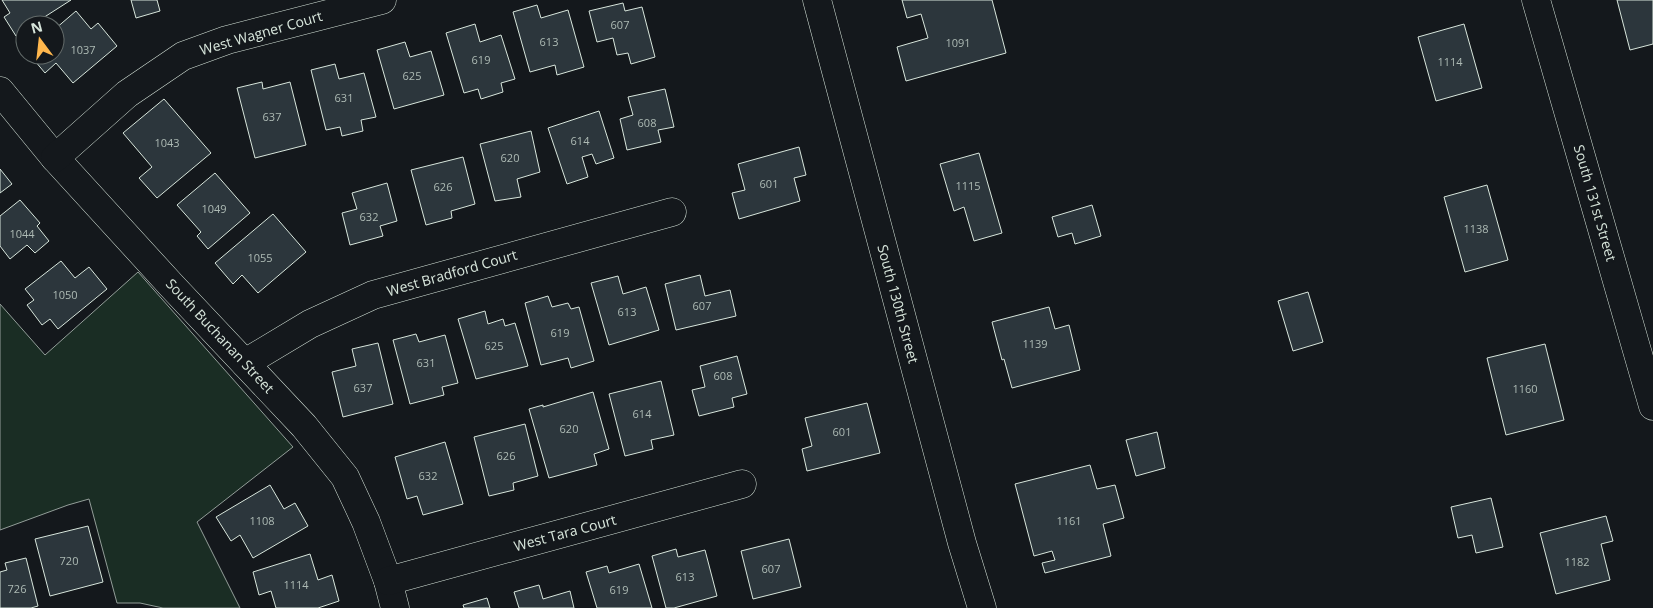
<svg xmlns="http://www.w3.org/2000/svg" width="1653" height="608" font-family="'Open Sans',sans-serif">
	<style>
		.green { fill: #1a2d24; stroke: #939e99 }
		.building { fill: #2c363c; stroke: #d8e6dc }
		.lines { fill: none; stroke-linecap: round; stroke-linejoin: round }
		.minor-casing { stroke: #d8e6dc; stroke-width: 29 }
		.minor { stroke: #14181c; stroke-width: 28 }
		.labels { text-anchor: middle; stroke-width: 4; stroke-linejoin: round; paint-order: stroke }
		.number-label { font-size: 11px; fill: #adbab4 }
		.street-label { font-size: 14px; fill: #d8e6dc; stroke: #14181c }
	</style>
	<rect width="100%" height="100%" fill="#14181c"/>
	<polygon class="green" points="138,272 293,447 197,522 240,608 163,608 140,603 117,603 89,499 68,505 0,530 0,304 45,355"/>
	<g class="building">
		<polygon points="2,0 71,0 32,25 25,25 25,30 16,36 4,17 10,13"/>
		<polygon points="131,0 157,0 160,11 136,18"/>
		<polygon points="902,0 992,0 1006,53 906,81 897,47 928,38 921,14 907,18"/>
		<polygon points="1617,0 1653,0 1653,44 1630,50"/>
		<polygon points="623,3 625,11 642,7 655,57 631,64 628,53 617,55 613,38 597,42 589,11"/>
		<polygon points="537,5 541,18 568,10 584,67 557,75 555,65 530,72 513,12"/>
		<polygon points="76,11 91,29 98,23 117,46 73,83 56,63 45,73 30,55 55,55 55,29"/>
		<polygon points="475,24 480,42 501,35 515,79 501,83 503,92 481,99 478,89 464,93 446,33"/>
		<polygon points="1464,24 1482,88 1436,101 1418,37"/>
		<polygon points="405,42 410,57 431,51 444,95 394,109 377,50"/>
		<polygon points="335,64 339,79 364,73 376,117 361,120 363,131 342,136 340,127 326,130 311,70"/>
		<polygon points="262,82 263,89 290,82 306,145 255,158 237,88"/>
		<polygon points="665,89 674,127 658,130 661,142 627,150 620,119 633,115 628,97"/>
		<polygon points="164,99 211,153 157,198 139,178 152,167 123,133"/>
		<polygon points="599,111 614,158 596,164 592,154 582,157 588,177 567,184 548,128"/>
		<polygon points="531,131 540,172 517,179 521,197 495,201 480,144"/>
		<polygon points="799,147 806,175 794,178 800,201 739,219 732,193 745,190 738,164"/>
		<polygon points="979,153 1002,233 974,241 964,207 954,211 940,164"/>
		<polygon points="463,157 475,204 451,211 452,218 426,225 411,170"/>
		<polygon points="0,169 12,184 0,193"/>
		<polygon points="215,173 250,213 208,249 197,236 201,232 177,205"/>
		<polygon points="387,183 397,221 380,226 383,236 350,245 342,213 357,209 352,193"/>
		<polygon points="1487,185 1508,260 1465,272 1444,197"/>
		<polygon points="20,200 40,223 37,226 49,241 35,253 27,245 10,259 0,246 0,216"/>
		<polygon points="1092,205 1101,236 1075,244 1072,233 1058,237 1052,217"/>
		<polygon points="273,214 306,252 258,293 242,275 233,284 215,263"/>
		<polygon points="61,261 75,278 89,267 107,289 58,329 50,319 42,325 27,305 34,300 25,289"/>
		<polygon points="700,275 705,296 730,290 736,316 676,330 665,284"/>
		<polygon points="618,276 623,294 646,287 659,330 609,345 591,283"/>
		<polygon points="1308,292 1323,342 1293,351 1278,301"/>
		<polygon points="548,296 552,307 568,303 571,309 579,307 594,361 571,368 568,358 541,365 525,303"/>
		<polygon points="1049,307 1055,329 1069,325 1080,370 1012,388 1004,359 1002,360 992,322"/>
		<polygon points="485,311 488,324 503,319 505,326 515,323 528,366 476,379 458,319"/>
		<polygon points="416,334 419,342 445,335 458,383 442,387 444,395 410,404 393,340"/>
		<polygon points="378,343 393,404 343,417 332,372 356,366 352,349"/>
		<polygon points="1545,344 1564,420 1506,435 1487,358"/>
		<polygon points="737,356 747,394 732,398 734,407 699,416 692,390 705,387 700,366"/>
		<polygon points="661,381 674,435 651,440 653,449 625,456 609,394"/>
		<polygon points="593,392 609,449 594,454 597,465 549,478 529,409 543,405 543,407"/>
		<polygon points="867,403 880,453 807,471 802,449 812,446 805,418"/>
		<polygon points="525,424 538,476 513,483 514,490 489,496 474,437"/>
		<polygon points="1157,432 1165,468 1136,476 1126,440"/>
		<polygon points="445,442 463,504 423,515 417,496 407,499 395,457"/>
		<polygon points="1090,465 1097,489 1115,485 1124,518 1103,524 1111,556 1045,573 1042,563 1055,560 1052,551 1034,556 1015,484"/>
		<polygon points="270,485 284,509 295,503 308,526 253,558 240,535 231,541 216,517"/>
		<polygon points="1491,498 1503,547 1476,553 1472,535 1458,538 1451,507"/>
		<polygon points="1606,516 1613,541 1601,544 1610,580 1556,594 1540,533"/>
		<polygon points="88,526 103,582 50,596 35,539"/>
		<polygon points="789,539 801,587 753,599 741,551"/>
		<polygon points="676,549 678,557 705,550 717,596 674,608 666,608 652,556"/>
		<polygon points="310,554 318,580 332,575 339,601 318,608 276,608 271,591 259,595 253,572"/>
		<polygon points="26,558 38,606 31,608 0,608 0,572 7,570 5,563"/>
		<polygon points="639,564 652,608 597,608 586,572 607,566 609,573"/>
		<polygon points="539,585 543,599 570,591 574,608 519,608 514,592"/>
		<polygon points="487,598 490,608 464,608 463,605"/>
	</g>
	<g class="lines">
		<defs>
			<g id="minor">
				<polyline points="817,0 962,543 982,608"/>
				<polyline points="1536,0 1653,406"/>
				<polyline points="0,91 55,158 171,285 304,426 345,477 366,522 388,581 395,608"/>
				<polyline points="55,158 127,94 183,56 227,40 382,0"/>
				<polyline points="245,363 310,324 373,295 672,212"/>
				<polyline points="388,581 742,484"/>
			</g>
		</defs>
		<use href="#minor" class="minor-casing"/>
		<use href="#minor" class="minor"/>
	</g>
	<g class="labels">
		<g class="number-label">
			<text x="620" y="29">607</text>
			<text x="549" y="46">613</text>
			<text x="958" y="47">1091</text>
			<text x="83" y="54">1037</text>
			<text x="481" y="64">619</text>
			<text x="1450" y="66">1114</text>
			<text x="412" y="80">625</text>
			<text x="344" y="102">631</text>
			<text x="272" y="121">637</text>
			<text x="647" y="127">608</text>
			<text x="580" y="145">614</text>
			<text x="167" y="147">1043</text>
			<text x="510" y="162">620</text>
			<text x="769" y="188">601</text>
			<text x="968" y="190">1115</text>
			<text x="443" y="191">626</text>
			<text x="214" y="213">1049</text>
			<text x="369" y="221">632</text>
			<text x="1476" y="233">1138</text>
			<text x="22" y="238">1044</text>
			<text x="260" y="262">1055</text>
			<text x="65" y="299">1050</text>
			<text x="702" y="310">607</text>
			<text x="627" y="316">613</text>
			<text x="560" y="337">619</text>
			<text x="1035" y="348">1139</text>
			<text x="494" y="350">625</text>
			<text x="426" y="367">631</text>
			<text x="723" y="380">608</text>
			<text x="363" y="392">637</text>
			<text x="1525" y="393">1160</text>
			<text x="642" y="418">614</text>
			<text x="569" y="433">620</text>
			<text x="842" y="436">601</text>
			<text x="506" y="460">626</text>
			<text x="428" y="480">632</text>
			<text x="262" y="525">1108</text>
			<text x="1069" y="525">1161</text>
			<text x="69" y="565">720</text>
			<text x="1577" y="566">1182</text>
			<text x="771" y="573">607</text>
			<text x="685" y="581">613</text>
			<text x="296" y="589">1114</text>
			<text x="17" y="593">726</text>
			<text x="619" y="594">619</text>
		</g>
		<g class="street-label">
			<text transform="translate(261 33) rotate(-16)" y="5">West Wagner Court</text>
			<text transform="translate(1595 203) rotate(74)" y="5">South 131st Street</text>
			<text transform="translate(452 273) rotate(-16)" y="5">West Bradford Court</text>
			<text transform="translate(898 304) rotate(75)" y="5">South 130th Street</text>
			<text transform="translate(220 336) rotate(47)" y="5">South Buchanan Street</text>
			<text transform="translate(565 533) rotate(-15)" y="5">West Tara Court</text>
		</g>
	</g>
	<g transform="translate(40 40) rotate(345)"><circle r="24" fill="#14181c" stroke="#626a69"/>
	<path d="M0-4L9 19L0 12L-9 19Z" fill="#ffb74d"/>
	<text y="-8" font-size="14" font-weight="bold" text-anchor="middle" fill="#d8e6dc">N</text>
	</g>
</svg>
